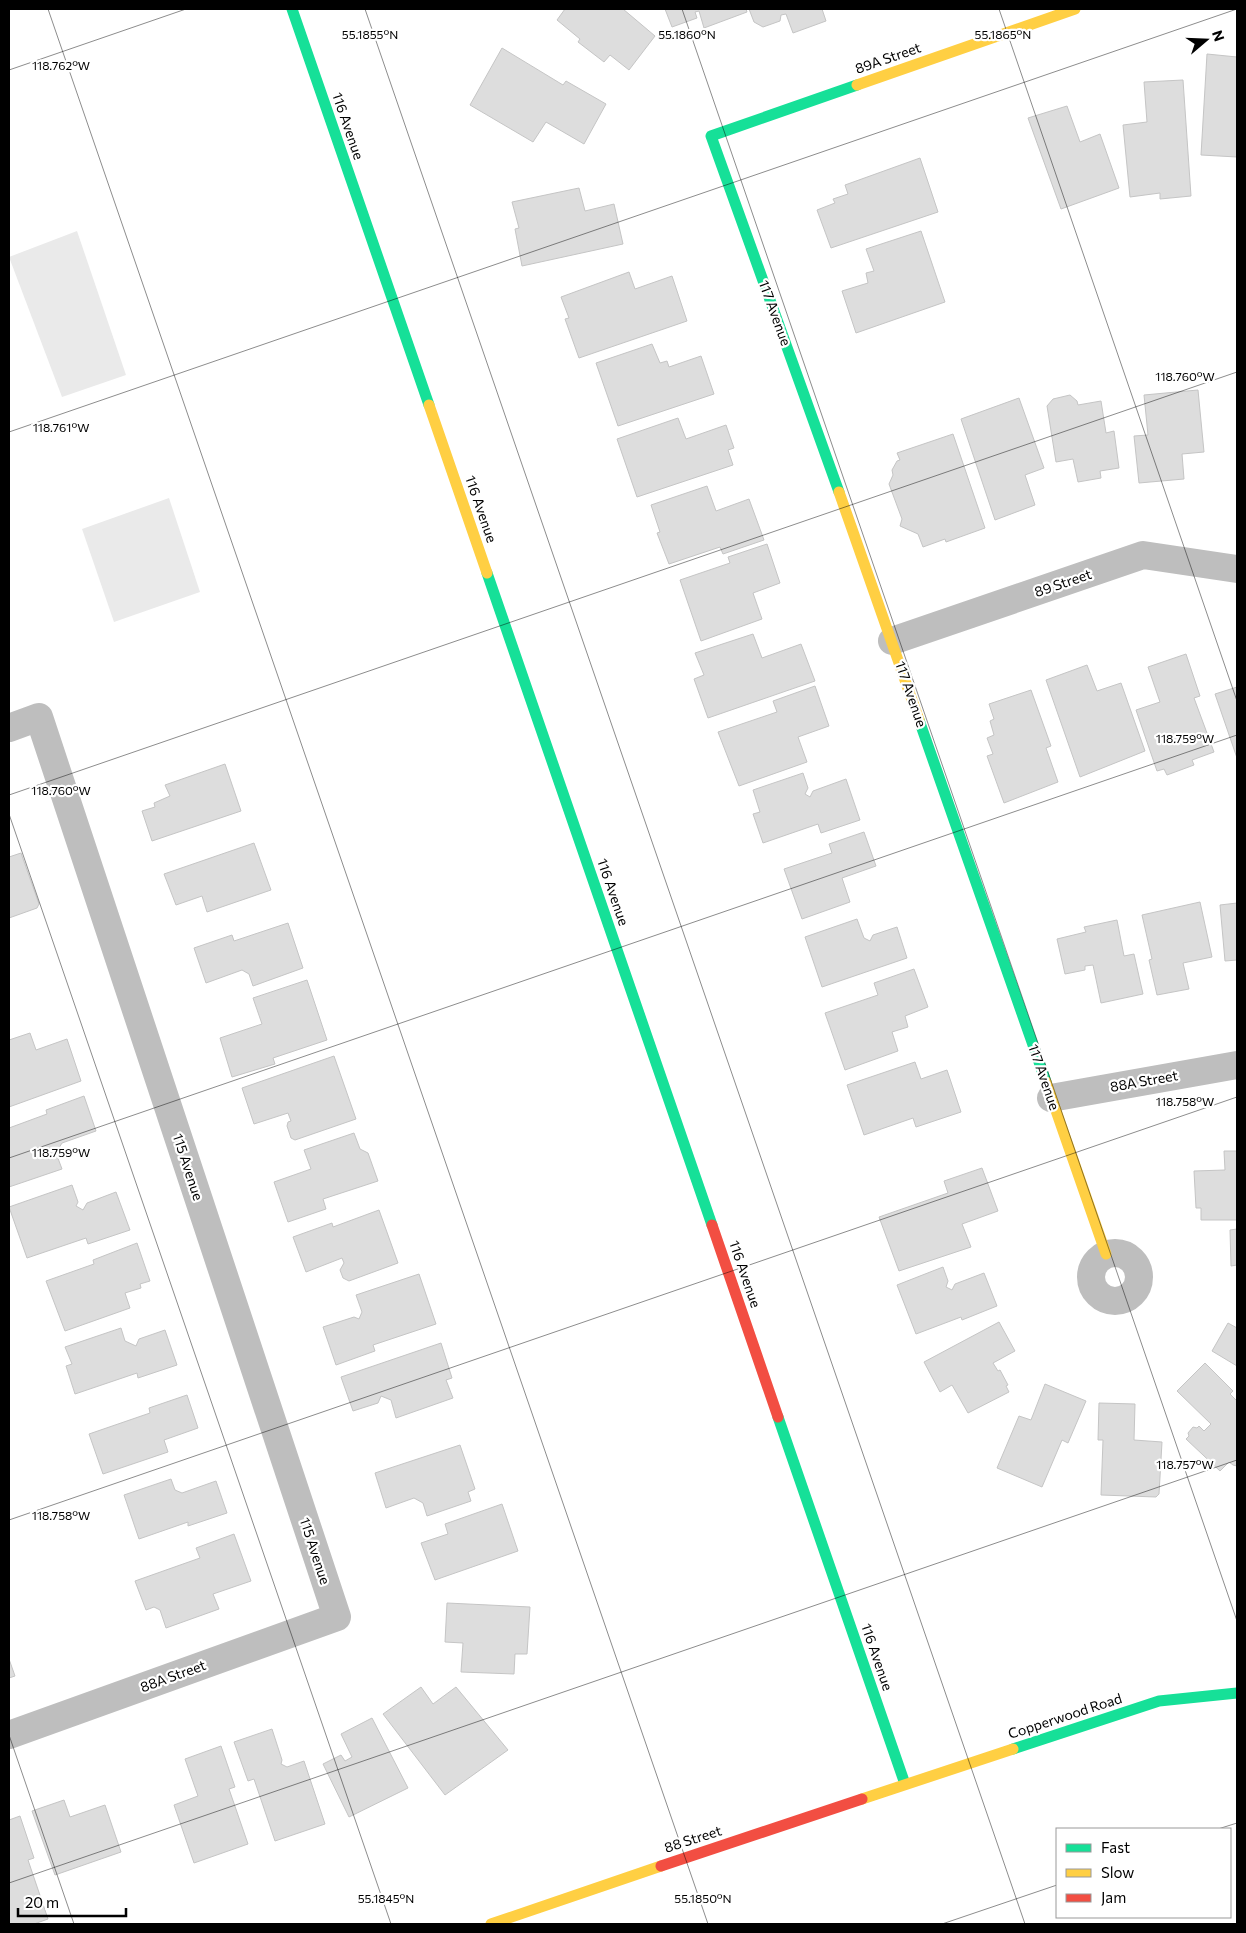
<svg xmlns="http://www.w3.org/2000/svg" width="1246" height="1933" font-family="Commissioner,sans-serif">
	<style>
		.green { fill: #eaeaea }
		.building { fill: #ddd; stroke: #c5c5c5 }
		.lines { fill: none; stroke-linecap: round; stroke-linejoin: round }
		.street { stroke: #bebebe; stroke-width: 28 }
		.fast { stroke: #16e098; stroke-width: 11 }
		.slow { stroke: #ffcf43; stroke-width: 11 }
		.jam { stroke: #f24e42; stroke-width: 11 }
		.ticks { fill: none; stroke: #000; stroke-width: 1; stroke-opacity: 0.45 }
		.labels { text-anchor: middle; stroke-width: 4.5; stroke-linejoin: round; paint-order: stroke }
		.street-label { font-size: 14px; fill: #000; stroke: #fff }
		.ticks-label { font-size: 12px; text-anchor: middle; fill: #000; stroke: #fff; stroke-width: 4.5; stroke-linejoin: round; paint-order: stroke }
	</style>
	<rect width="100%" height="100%" fill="#fff"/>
	<g class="green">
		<polygon points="77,231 126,375 62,397 9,257"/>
		<polygon points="169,498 200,592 114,622 82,529"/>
	</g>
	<g class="building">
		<polygon points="565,9 623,9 655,36 629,70 610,55 604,62 578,42 580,39 557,20"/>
		<polygon points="665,9 746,9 747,12 704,28 699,11 695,12 697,18 672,27"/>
		<polygon points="749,9 822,9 826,21 793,33 786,14 781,15 780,21 763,27 754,22"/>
		<polygon points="502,48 563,85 566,81 606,104 584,144 546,122 533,142 470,105"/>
		<polygon points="1207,54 1237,57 1237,157 1201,155"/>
		<polygon points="1183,80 1191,196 1160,199 1160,193 1130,197 1123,125 1147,122 1144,82"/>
		<polygon points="1067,106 1080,142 1100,134 1119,188 1061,209 1028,118"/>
		<polygon points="920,158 938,212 831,248 817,210 835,203 833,199 848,194 845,185"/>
		<polygon points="579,188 585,211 614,204 623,244 522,266 515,229 519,228 512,202"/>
		<polygon points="921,231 945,302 856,333 842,291 868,283 866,273 874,271 866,249"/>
		<polygon points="629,272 635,289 672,276 687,321 579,358 565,319 569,318 561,297"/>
		<polygon points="652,344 660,363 667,361 669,367 701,356 714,394 618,426 596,363"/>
		<polygon points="1198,390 1204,452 1182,454 1184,479 1139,483 1134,436 1148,435 1144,395"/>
		<polygon points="1070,395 1077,401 1078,405 1101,401 1106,433 1114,431 1119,468 1100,471 1101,478 1078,482 1073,459 1056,462 1047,406 1053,399"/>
		<polygon points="1019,398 1044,468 1025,475 1035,505 995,520 961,419"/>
		<polygon points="678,418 686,439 726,425 734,448 728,450 733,465 637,497 617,439"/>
		<polygon points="953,434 985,528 946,542 945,539 923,547 918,534 900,526 902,519 889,484 893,475 892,470 897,461 900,460 897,453"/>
		<polygon points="707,486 716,511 749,499 764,540 723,554 720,547 669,564 657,533 660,532 651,505"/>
		<polygon points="767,544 780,583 753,593 762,619 701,641 680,580 730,563 728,557"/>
		<polygon points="753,634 762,658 801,644 815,681 708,718 694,679 704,675 695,653"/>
		<polygon points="1186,654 1200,696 1194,698 1214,752 1192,760 1194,765 1167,775 1164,769 1157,771 1136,710 1160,702 1148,667"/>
		<polygon points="1087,665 1097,691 1121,683 1145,751 1080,777 1046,680"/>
		<polygon points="815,686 829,726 798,737 807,762 739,786 718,732 777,712 773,701"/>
		<polygon points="1237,687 1237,758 1215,694"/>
		<polygon points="1031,690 1051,746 1046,748 1058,782 1004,803 987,756 993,754 987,738 994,735 990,721 994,719 989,704"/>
		<polygon points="225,764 241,811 152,841 142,811 155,807 154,803 170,796 165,785"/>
		<polygon points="803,773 808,788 805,794 810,797 813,791 846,779 860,820 821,833 818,824 763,843 753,814 760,812 753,790"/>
		<polygon points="864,832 876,866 842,878 850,902 802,919 784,869 832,853 829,844"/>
		<polygon points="254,843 271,890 207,912 202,896 176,905 164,874"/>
		<polygon points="21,853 39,904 37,908 9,918 9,857"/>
		<polygon points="1200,902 1212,957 1183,963 1189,989 1157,995 1149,960 1152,959 1142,915"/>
		<polygon points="1237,903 1237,960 1225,961 1220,905"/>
		<polygon points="857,919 864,938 870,941 873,935 897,927 907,958 822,987 805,937"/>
		<polygon points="1117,920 1124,956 1134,954 1143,994 1101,1003 1093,965 1085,966 1085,970 1065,974 1057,939 1086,932 1084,927"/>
		<polygon points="288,923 303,968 253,986 249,974 242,970 206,983 194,948 232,935 234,941"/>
		<polygon points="914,969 928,1007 905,1016 908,1027 892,1032 898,1051 845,1070 825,1013 878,995 874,983"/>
		<polygon points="307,980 327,1040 273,1058 275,1064 232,1077 220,1038 262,1024 253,998"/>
		<polygon points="30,1033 36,1050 67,1039 81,1081 9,1107 9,1040"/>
		<polygon points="334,1056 356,1119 295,1140 291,1138 287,1126 288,1122 291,1121 288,1113 254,1124 242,1088"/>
		<polygon points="915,1062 921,1079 947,1070 961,1112 916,1127 913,1118 864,1135 847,1085"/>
		<polygon points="84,1096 96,1131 62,1143 56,1153 62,1169 9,1187 9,1128 47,1114 46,1110"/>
		<polygon points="354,1133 360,1149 368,1153 378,1181 323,1199 326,1209 288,1222 274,1182 311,1169 304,1150"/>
		<polygon points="1224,1151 1237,1151 1237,1220 1201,1220 1201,1208 1196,1208 1194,1171 1225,1170"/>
		<polygon points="982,1168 998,1211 962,1224 971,1247 899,1271 879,1217 948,1193 944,1181"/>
		<polygon points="72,1185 78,1202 76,1206 83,1210 87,1203 116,1192 130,1230 88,1244 86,1238 27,1258 9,1207"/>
		<polygon points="379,1210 398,1263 349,1281 343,1278 340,1270 344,1263 342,1258 306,1272 293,1237 332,1223 333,1227"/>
		<polygon points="1237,1229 1237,1265 1231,1266 1230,1230"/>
		<polygon points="137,1243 150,1281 140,1284 141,1288 125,1293 130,1308 65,1331 46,1281 94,1264 93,1260"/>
		<polygon points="943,1267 948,1281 946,1287 952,1290 955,1284 984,1273 997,1306 962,1320 961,1317 916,1334 897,1285"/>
		<polygon points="419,1274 436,1324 373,1345 375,1351 336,1365 323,1327 354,1317 359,1319 362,1312 356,1295"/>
		<polygon points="999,1322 1015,1351 993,1363 998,1371 1000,1370 1008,1385 1006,1386 1009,1392 968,1413 952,1385 940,1392 924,1362"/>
		<polygon points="1228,1323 1237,1328 1237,1366 1212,1351"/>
		<polygon points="121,1328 125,1341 136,1346 139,1339 165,1330 177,1365 138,1378 137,1373 75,1394 66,1366 72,1364 65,1347"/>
		<polygon points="441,1343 452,1378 446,1380 453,1398 396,1418 391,1400 381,1396 378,1403 353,1411 341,1377"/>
		<polygon points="1205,1363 1233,1391 1230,1394 1237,1401 1237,1466 1233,1465 1229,1462 1220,1471 1186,1439 1189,1436 1188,1433 1193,1427 1197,1428 1199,1426 1204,1431 1211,1424 1177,1391"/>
		<polygon points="1045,1384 1086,1401 1068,1443 1062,1440 1042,1487 997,1468 1019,1416 1031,1420"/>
		<polygon points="187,1395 198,1428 164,1440 168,1452 103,1474 89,1434 150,1413 149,1408"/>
		<polygon points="1099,1403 1135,1404 1134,1440 1162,1442 1159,1494 1156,1497 1101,1495 1103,1440 1098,1440"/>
		<polygon points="460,1445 475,1489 468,1492 471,1501 427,1516 423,1503 414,1498 386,1508 375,1473"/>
		<polygon points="171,1479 175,1490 182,1493 216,1481 227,1513 188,1526 188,1522 139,1539 124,1495"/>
		<polygon points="502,1504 518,1551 435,1580 421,1543 448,1534 445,1524"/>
		<polygon points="234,1534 251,1581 213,1594 219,1609 166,1628 160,1610 154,1607 146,1610 135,1581 200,1558 196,1548"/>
		<polygon points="447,1603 530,1607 527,1654 515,1654 514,1674 461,1672 463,1643 445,1642"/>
		<polygon points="9,1659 15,1676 9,1678"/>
		<polygon points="421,1687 433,1704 456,1687 508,1750 445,1795 383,1714"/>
		<polygon points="372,1718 408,1788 349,1817 323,1764 341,1755 345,1761 352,1757 341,1734"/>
		<polygon points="272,1729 282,1760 281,1764 287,1767 304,1761 325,1824 275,1841 254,1779 248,1781 234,1742"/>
		<polygon points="221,1746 235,1787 229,1789 248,1844 194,1863 174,1805 198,1796 185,1759"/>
		<polygon points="64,1800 70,1817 105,1805 121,1852 55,1875 32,1811"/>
		<polygon points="20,1816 34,1858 28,1860 48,1919 34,1924 9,1924 9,1820"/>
	</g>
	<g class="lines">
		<g class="street">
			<polyline points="892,641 1143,555 1237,569"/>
			<polyline points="9,728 39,717 337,1617 9,1735"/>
			<polyline points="1051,1098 1237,1065"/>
			<circle cx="1115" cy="1277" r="24"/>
		</g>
		<g class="fast">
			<polyline points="292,9 429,405"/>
			<polyline points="839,492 711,136 857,85"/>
			<polyline points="487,573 712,1225"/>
			<polyline points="919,720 1046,1082"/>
			<polyline points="778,1417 905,1784"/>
			<polyline points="1013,1749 1159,1701 1237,1693"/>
		</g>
		<g class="slow">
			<polyline points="857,85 1075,9"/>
			<polyline points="429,405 487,573"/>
			<polyline points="839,492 919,720"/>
			<polyline points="1046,1082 1106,1254"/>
			<polyline points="862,1799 1013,1749"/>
			<polyline points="491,1924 661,1866"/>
		</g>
		<g class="jam">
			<polyline points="712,1225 778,1417"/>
			<polyline points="661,1866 862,1799"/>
		</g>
	</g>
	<path class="ticks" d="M 48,9 L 708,1924M 365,9 L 1025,1924M 682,9 L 1237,1621M 999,9 L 1237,701M 9,70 L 186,9M 9,432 L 1237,9M 9,795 L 1237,372M 9,814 L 391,1924M 9,1158 L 1237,735M 9,1520 L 1237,1097M 9,1735 L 74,1924M 1218,1829 L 1237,1823M 9,1883 L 1237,1460M 942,1924 L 1057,1885"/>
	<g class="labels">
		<g class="street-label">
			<text transform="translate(888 58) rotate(-19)" y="5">89A Street</text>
			<text transform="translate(348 126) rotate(71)" y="5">116 Avenue</text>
			<text transform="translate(775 313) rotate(70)" y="5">117 Avenue</text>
			<text transform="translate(481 509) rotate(71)" y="5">116 Avenue</text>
			<text transform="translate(1063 583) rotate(-19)" y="5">89 Street</text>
			<text transform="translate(911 694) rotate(71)" y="5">117 Avenue</text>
			<text transform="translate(613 892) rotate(71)" y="5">116 Avenue</text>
			<text transform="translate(1044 1077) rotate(71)" y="5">117 Avenue</text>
			<text transform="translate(1144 1081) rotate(-10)" y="5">88A Street</text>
			<text transform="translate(188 1167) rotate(72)" y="5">115 Avenue</text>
			<text transform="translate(745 1274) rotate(71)" y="5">116 Avenue</text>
			<text transform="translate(315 1551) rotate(72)" y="5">115 Avenue</text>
			<text transform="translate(877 1657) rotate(71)" y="5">116 Avenue</text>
			<text transform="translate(173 1676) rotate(-20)" y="5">88A Street</text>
			<text transform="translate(1065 1716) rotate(-18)" y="5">Copperwood Road</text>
			<text transform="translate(693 1839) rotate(-18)" y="5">88 Street</text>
		</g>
	</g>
	<g class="ticks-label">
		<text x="370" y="39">55.1855°N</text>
		<text x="687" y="39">55.1860°N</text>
		<text x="1003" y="39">55.1865°N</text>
		<text x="61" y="70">118.762°W</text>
		<text x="1185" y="381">118.760°W</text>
		<text x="61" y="432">118.761°W</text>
		<text x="1185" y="743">118.759°W</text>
		<text x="61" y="795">118.760°W</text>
		<text x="1185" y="1106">118.758°W</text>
		<text x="61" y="1157">118.759°W</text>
		<text x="1185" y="1469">118.757°W</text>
		<text x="61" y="1520">118.758°W</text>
		<text x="386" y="1903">55.1845°N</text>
		<text x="703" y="1903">55.1850°N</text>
	</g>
	<rect width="1246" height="1933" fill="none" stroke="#000000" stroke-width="20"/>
	<rect x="1056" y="1828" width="175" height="90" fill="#ffffff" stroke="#999999"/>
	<rect x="1066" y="1844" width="25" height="8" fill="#16e098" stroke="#999999"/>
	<text x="1101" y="1853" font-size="15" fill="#000000">Fast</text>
	<rect x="1066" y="1869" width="25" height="8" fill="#ffcf43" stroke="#999999"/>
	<text x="1101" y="1878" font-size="15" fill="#000000">Slow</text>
	<rect x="1066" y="1894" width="25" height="8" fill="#f24e42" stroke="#999999"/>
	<text x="1101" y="1903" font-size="15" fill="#000000">Jam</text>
	<g transform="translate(1206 40) rotate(71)" stroke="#ffffff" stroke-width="4" paint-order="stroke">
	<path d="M0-4L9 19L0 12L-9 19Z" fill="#000000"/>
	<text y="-8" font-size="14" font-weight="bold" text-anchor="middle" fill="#000000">N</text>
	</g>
	<path d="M18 1908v8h108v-8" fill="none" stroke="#000000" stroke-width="2.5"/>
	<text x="25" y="1908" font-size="15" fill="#000000" stroke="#ffffff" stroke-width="4" paint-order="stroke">20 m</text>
</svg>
